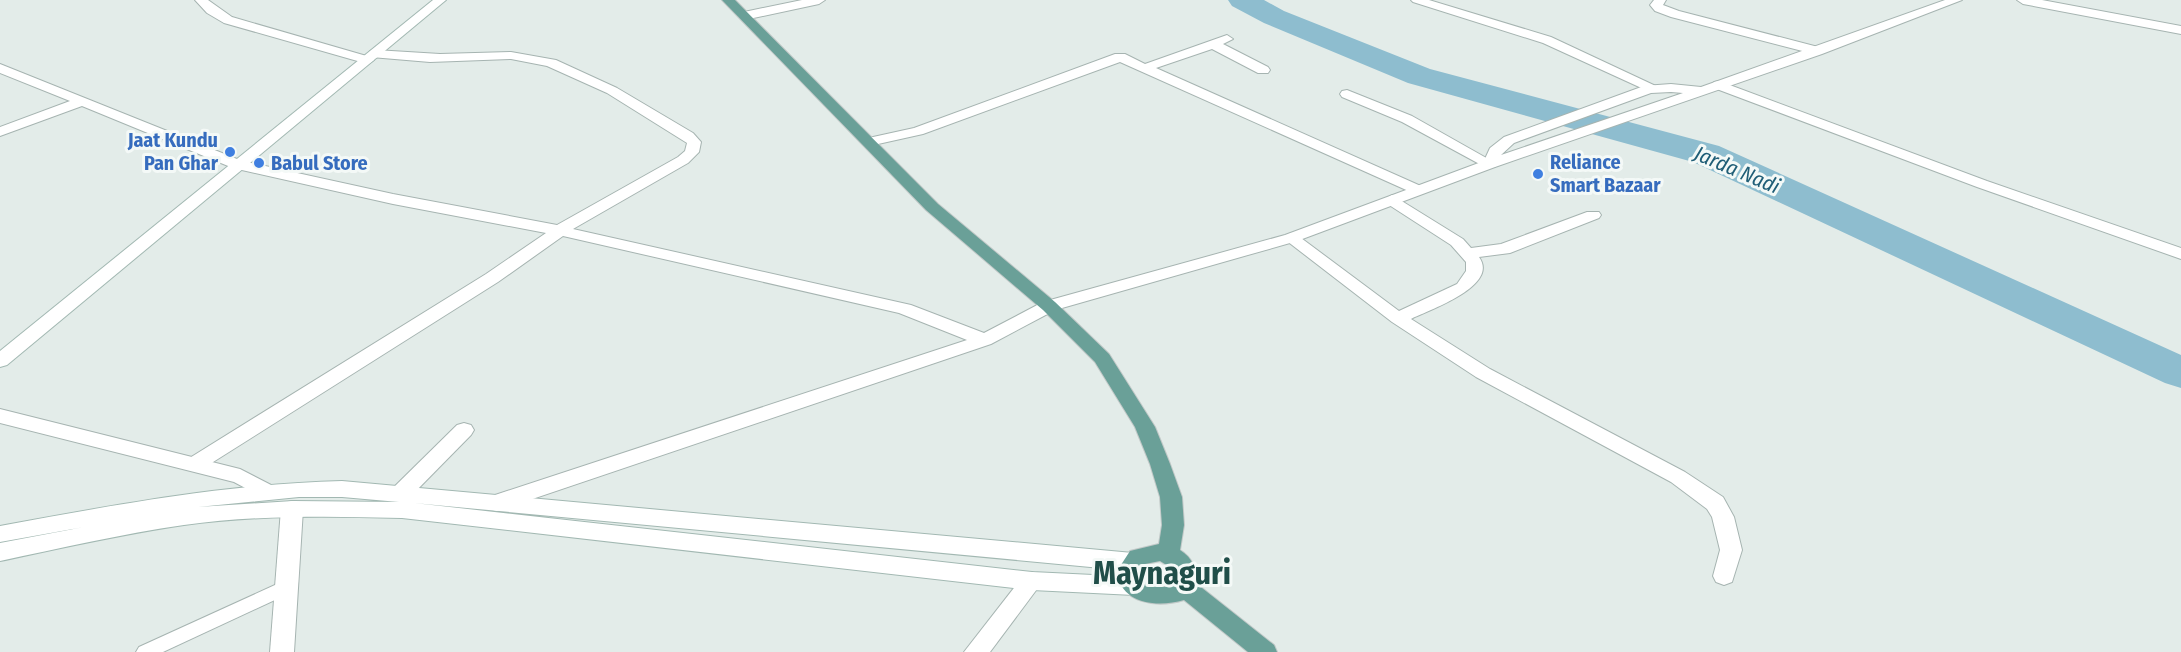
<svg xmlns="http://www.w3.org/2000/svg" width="2181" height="652" font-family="'Fira Sans Condensed',sans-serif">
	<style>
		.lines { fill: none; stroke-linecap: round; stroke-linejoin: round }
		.river { fill: #8ebdcf; fill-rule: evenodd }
		.service-casing { stroke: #a6b4b1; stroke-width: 2 }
		.minor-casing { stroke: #a6b4b1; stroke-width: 2 }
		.tertiary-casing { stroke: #a6b4b1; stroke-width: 2 }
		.secondary-casing { stroke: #a2b8b2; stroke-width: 2 }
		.primary-casing { stroke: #c2c9c8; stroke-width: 2 }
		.service { fill: #fff; fill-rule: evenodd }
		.minor { fill: #fff; fill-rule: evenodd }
		.tertiary { fill: #fff; fill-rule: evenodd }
		.secondary { fill: #fff; fill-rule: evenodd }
		.primary { fill: #6aa098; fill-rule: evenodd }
		.shop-dot { fill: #3f7fe0; stroke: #f4f9f7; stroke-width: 2 }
		.labels { text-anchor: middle; stroke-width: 6; stroke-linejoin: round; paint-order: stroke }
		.shop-label { font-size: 20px; font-weight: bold; fill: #366cbe; stroke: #f4f9f7; text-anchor: start }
		.water-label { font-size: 21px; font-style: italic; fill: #205e77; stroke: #f4f9f7 }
		.near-district-label { font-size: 32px; font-weight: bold; fill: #204e49; stroke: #f4f9f7 }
	</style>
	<rect width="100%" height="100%" fill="#e3ece9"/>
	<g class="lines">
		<polygon class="river" points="1228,0 1264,0 1284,11 1430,69 1719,146 2181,355 2181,388 2165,383 1693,162 1408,83 1264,23 1232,6"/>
		<defs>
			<polygon id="service" points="286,580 292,582 295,587 292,592 163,652 136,652 139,647"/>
			<g id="minor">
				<polygon points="195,0 208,0 232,17 370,57 369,54 370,51 375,50 440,54 511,52 556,60 617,88 693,133 701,142 699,152 688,163 573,229 911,305 984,333 1043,302 1055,302 1058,306 1055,310 991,344 497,511 489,509 486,503 489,497 967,340 899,313 563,236 498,282 202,469 195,471 188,469 185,464 188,459 486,274 546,233 393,204 233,168 82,106 0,136 0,127 70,101 0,73 0,64 242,161 393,194 557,225 678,157 685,151 687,143 607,93 547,66 511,59 430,62 371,57 374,60 368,64 224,23 207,13"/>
				<polygon points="802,0 825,0 819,4 744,20 738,16 744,12"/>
				<polygon points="1411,0 1429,0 1551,37 1660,88 1658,91 1648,91 1543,43 1413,2"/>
				<polygon points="1654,0 1666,0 1663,5 1679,11 1822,48 1824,51 1818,55 1671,17 1655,11 1650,5"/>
				<polygon points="2017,0 2042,0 2181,26 2181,34 2023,4"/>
				<polygon points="1227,35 1233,39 1223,44 1268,67 1270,70 1268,73 1258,73 1212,49 1156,68 1423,187 1426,190 1423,193 1413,193 1120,62 923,134 869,146 862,142 864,139 914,128 1115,54 1125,54 1145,64"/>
				<polygon points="1719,81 1987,181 2181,248 2181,259 1977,187 1714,88 1712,85 1714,82"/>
				<polygon points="1347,90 1412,116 1497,164 1495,167 1485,167 1402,122 1342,97 1340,94 1342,91"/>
				<path d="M 1392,195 L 1463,239 L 1471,248 L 1501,244 L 1587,212 L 1599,212 L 1601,215 L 1599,218 L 1510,253 L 1479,257 C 1500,286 1429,310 1411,319 L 1490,369 L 1685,472 L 1723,497 L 1734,517 L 1742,550 L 1732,582 L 1724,585 L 1716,582 L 1713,576 L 1720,550 L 1712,517 L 1707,509 L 1671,482 L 1476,377 L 1392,322 L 1283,238 L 1291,233 L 1297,235 L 1399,311 L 1457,284 L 1466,271 L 1466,262 L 1451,245 L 1386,203 L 1384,200 Z"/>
				<polygon points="464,423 471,425 474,430 471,435 409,498 401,501 393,498 390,493 393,488 457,425"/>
				<polygon points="292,501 300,503 303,509 294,652 270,652 281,509 284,503"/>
				<polygon points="1032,572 1040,575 1043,581 990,652 964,652 1024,575"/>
			</g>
			<g id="tertiary">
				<path d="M 1945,0 L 1962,0 L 1822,54 L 1495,167 L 1297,241 L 1055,310 L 1043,310 L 1040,306 L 1043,302 L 1285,235 L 1484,161 L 1490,148 L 1504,137 L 1644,86 L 1671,84 L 1701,87 ZM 1671,92 L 1683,93 L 1501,155 L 1514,143 L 1651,93 Z"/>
				<polygon points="0,409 240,469 273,486 277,491 273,496 266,499 234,482 0,423"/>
			</g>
			<g id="secondary">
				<polygon points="433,0 446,0 7,365 0,367 0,351"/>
				<path d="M 342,481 L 1133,553 L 1141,556 L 1144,562 L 1141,568 L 1133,571 L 414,503 L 1032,572 L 1134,577 L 1142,580 L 1146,586 L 1142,592 L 1134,595 L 1032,590 L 402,518 C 329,516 256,515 184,525 C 122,534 61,548 0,561 L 0,543 L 84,527 L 0,542 L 0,526 C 114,505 226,484 342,481 ZM 299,497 L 342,497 L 399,502 L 293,501 L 198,507 Z"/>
			</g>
			<path id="primary" d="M 722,0 L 735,0 L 938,204 L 1055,302 L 1109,354 L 1155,427 L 1170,464 L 1182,497 L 1184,525 L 1180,550 C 1193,558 1196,569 1197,584 L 1274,645 L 1277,652 L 1248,652 L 1184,600 C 1157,608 1120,604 1117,571 L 1130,551 L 1159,544 L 1162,525 L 1160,497 L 1150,464 L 1135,427 L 1095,362 L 1043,310 L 926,210 ZM 1160,561 L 1173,569 L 1174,581 L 1165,587 C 1149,585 1133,583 1145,564 Z"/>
		</defs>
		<use href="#service" class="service-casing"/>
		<use href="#minor" class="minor-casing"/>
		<use href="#tertiary" class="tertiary-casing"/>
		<use href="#secondary" class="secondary-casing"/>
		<use href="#primary" class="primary-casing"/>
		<use href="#service" class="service"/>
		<use href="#minor" class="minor"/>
		<use href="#tertiary" class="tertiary"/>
		<use href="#secondary" class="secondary"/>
		<use href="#primary" class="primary"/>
	</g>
	<g class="shop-dot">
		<circle cx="230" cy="152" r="6"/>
		<circle cx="259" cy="163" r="6"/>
		<circle cx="1538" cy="174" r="6"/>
	</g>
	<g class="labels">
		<g class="shop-label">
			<text x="218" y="147" text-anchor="end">Jaat Kundu<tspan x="218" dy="23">Pan Ghar</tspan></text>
			<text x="1550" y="169">Reliance<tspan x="1550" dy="23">Smart Bazaar</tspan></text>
			<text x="271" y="170">Babul Store</text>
		</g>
		<g class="water-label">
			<text transform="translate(1737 170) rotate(23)" y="7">Jarda Nadi</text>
		</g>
		<g class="near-district-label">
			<text x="1162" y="584">Maynaguri</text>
		</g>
	</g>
</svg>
